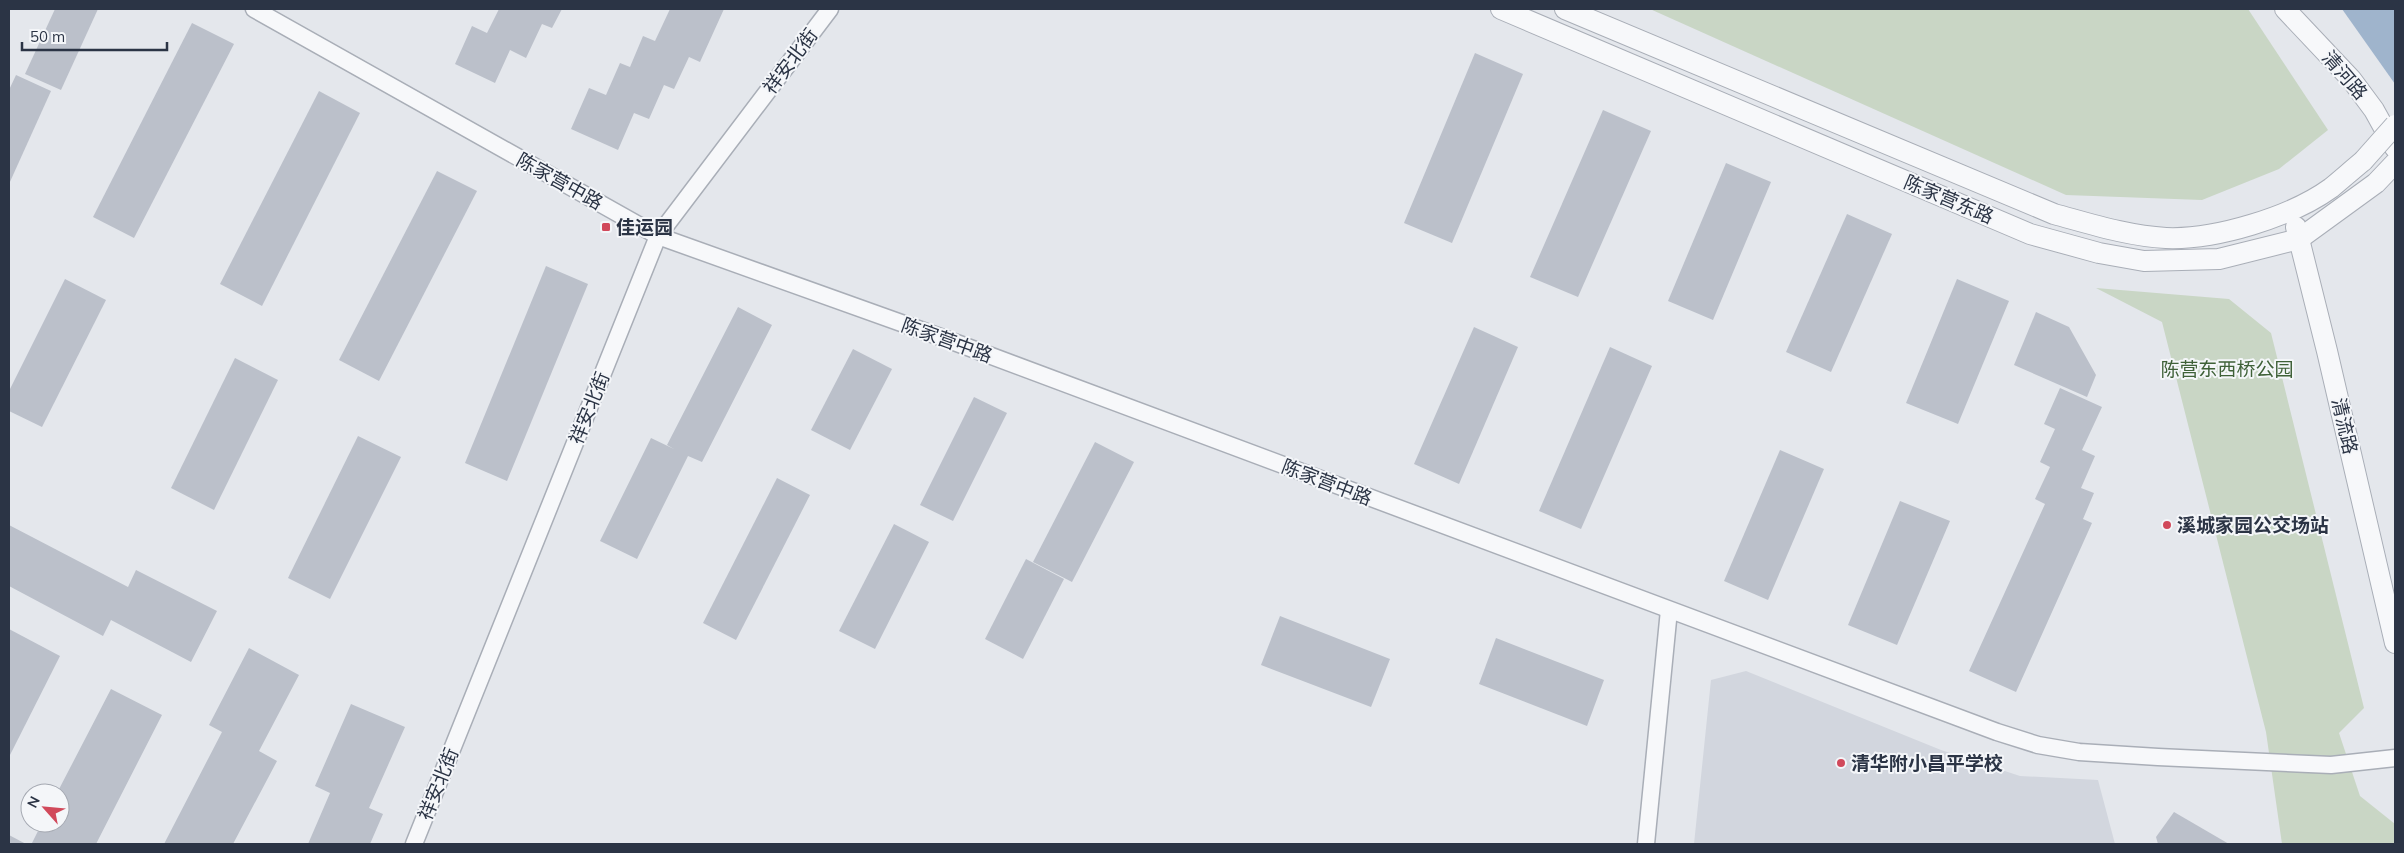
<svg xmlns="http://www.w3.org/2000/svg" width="2404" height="853" font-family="Mulish,'Noto Sans SC',sans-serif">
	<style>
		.built { fill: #d2d6de }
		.green { fill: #c9d6c5 }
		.water { fill: #9fb4cc }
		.building { fill: #bbc0ca }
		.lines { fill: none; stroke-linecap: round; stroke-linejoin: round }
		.minor-casing { stroke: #a9aeb7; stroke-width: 19 }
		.tertiary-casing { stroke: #a9aeb7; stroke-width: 22 }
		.minor { stroke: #f7f8fa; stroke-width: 16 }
		.tertiary { stroke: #f7f8fa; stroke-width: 20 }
		.tertiary-bridge-casing { stroke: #a9aeb7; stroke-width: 22; stroke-linecap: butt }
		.tertiary-bridge { stroke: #f7f8fa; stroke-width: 20 }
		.poi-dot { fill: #d1495b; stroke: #f4f6f9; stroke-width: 2 }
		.labels { text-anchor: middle; stroke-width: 4; stroke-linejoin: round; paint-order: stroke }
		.street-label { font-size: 19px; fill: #2b3445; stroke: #f4f6f9 }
		.poi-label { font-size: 19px; font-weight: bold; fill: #2b3445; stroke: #f4f6f9; text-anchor: start }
		.park-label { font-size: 19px; fill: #3f6138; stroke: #f4f6f9 }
	</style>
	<rect width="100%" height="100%" fill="#e4e7ec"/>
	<polygon class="built" points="1746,671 1941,750 2020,776 2098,780 2115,844 1694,844 1711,680"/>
	<g class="green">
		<polygon points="1650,9 2248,9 2328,130 2279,169 2202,200 2066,195"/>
		<polygon points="2096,288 2229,299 2271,333 2364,708 2339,733 2360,796 2395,824 2395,844 2282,844 2266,732 2162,322"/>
	</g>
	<polygon class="water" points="2342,9 2395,9 2395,84"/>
	<g class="building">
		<polygon points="55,9 98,9 61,90 25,74"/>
		<polygon points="499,9 562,9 552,28 542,24 526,58 510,50 495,83 455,64 472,26 487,33"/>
		<polygon points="670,9 724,9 700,62 689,57 674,89 664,85 649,119 634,113 618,150 571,129 589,88 606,95 620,63 630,67 643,36 655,41"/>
		<polygon points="192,23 234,44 134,238 93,217"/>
		<polygon points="1475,53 1523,74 1452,243 1404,223"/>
		<polygon points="16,75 51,91 9,184 9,90"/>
		<polygon points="319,91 360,113 262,306 220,284"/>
		<polygon points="1603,110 1651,131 1578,297 1530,277"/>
		<polygon points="1726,163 1771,182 1713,320 1668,301"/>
		<polygon points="437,171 477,191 379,381 339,360"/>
		<polygon points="1847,214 1892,234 1831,372 1786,352"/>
		<polygon points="546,266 588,284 507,481 465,463"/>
		<polygon points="65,279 106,300 42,427 9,411 9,391"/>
		<polygon points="1957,279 2009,301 1958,424 1906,403"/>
		<polygon points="738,307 772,325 702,462 688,456 637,559 600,541 651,438 674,449 667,445"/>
		<polygon points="2036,312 2069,327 2096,375 2087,397 2014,365"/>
		<polygon points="1474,327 1518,347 1459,484 1414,464"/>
		<polygon points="1610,347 1652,366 1581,529 1539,511"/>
		<polygon points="853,349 892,369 850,450 811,430"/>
		<polygon points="235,358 278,380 214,510 171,488"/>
		<polygon points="2060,388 2102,407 2082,450 2095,456 2081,488 2094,493 2083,519 2092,523 2016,692 1969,671 2045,504 2035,499 2050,467 2040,462 2055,429 2044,424"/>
		<polygon points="974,397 1007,413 953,521 920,505"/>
		<polygon points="358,436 401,457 330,599 288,578"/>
		<polygon points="1095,442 1134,462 1072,582 1033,562"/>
		<polygon points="1780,450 1824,469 1768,600 1724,581"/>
		<polygon points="777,478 810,495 736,640 703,623"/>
		<polygon points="1900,501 1950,521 1897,645 1848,625"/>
		<polygon points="894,524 929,542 875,649 839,631"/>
		<polygon points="9,525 128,587 136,570 217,611 191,662 111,620 103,636 9,586"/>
		<polygon points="1026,559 1064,579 1023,659 985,639"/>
		<polygon points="1280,616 1390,659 1371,707 1261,665"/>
		<polygon points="9,629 60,656 9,757"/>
		<polygon points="1496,638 1604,680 1587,726 1479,684"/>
		<polygon points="249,648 299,675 259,751 277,761 233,844 164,844 222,732 209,725"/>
		<polygon points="111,689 162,715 96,844 34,844 32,843 42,823 60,823 60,793 57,793"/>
		<polygon points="351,704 405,727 369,808 383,814 370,844 308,844 330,793 315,786"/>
		<polygon points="2174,812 2229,844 2158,844 2156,837"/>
		<polygon points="9,835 26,844 9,844"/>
	</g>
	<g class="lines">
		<defs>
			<g id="minor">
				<polyline points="254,9 658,236 946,339 1997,732 2038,745 2079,752 2158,757 2331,765 2395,758"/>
				<polyline points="414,844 658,236 830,9"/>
				<polyline points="1646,844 1669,610"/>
			</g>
			<g id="tertiary">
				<polyline points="1501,9 2030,234 2099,253 2144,261 2219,259 2299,239 2376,183 2395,163"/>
				<path d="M 1565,9 L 2054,214 C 2091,224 2128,236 2166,238 C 2215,240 2291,217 2331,188 C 2342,179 2352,170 2363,161"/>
				<polyline points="2285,9 2351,79 2374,110 2395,148"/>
				<polyline points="2296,227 2327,351 2395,643"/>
			</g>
		</defs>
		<use href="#minor" class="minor-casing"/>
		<use href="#tertiary" class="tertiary-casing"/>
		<use href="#minor" class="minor"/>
		<use href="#tertiary" class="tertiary"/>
		<defs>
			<polyline id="tertiary-bridge" points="2363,161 2395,125"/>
		</defs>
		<use href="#tertiary-bridge" class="tertiary-bridge-casing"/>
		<use href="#tertiary-bridge" class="tertiary-bridge"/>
	</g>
	<g class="poi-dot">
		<rect x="601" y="222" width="10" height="10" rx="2.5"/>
		<circle cx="2167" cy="525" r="5"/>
		<circle cx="1841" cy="763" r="5"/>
	</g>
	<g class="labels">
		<g class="street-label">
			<text transform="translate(790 61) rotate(-53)" y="7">祥安北街</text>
			<text transform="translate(2345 75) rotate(49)" y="7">清河路</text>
			<text transform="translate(560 181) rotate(29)" y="7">陈家营中路</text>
			<text transform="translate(1949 199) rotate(23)" y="7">陈家营东路</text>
			<text transform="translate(947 340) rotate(20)" y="7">陈家营中路</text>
			<text transform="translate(589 408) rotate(-68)" y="7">祥安北街</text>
			<text transform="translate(2345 426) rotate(77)" y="7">清流路</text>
			<text transform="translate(1327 482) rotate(21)" y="7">陈家营中路</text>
			<text transform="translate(438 784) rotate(-68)" y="7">祥安北街</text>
		</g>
		<g class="poi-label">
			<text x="616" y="234">佳运园</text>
			<text x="2177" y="532">溪城家园公交场站</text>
			<text x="1851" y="770">清华附小昌平学校</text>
		</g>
		<g class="park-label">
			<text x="2227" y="376">陈营东西桥公园</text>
		</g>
	</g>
	<rect width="2404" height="853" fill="none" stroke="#2b3445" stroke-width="20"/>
	<g transform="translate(45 808) rotate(297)"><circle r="24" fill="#f4f6f9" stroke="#a4a8b1"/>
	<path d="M0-4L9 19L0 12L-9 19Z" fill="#d1495b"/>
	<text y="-8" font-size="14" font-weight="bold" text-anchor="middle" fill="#2b3445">N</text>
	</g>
	<path d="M22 42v8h145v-8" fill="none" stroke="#2b3445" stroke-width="2.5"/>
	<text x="30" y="42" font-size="15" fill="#2b3445" stroke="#f4f6f9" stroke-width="4" paint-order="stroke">50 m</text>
</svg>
